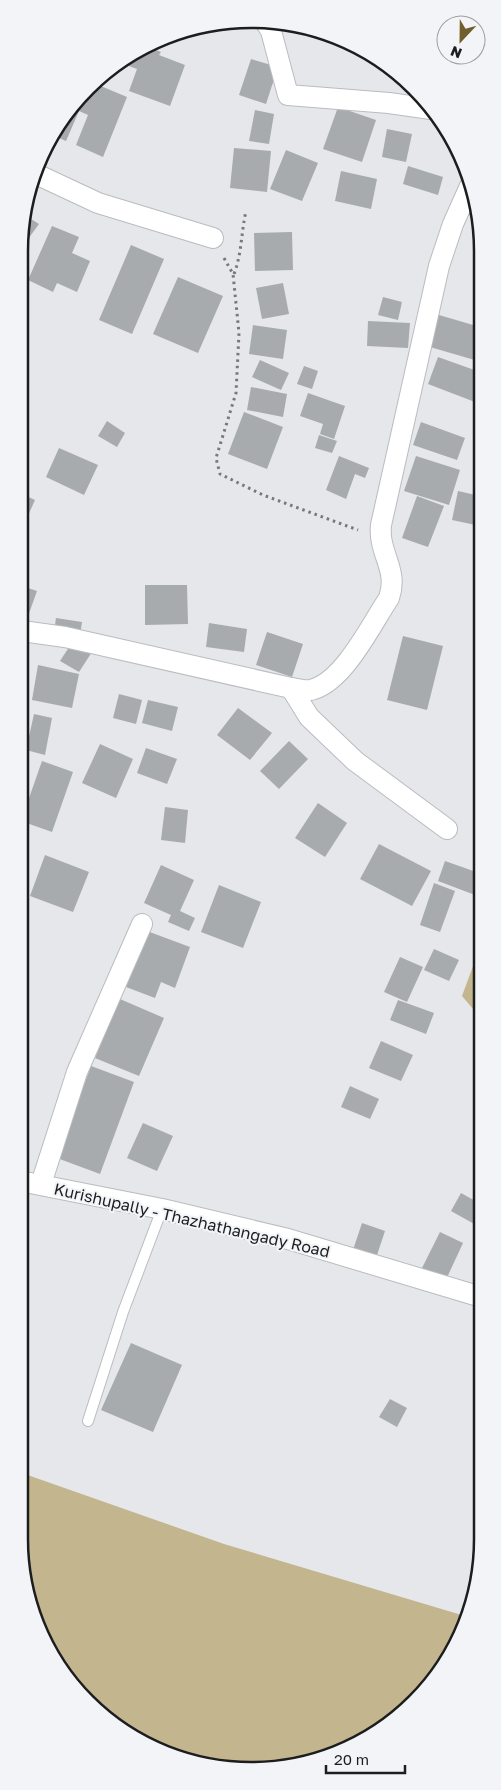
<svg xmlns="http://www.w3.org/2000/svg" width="501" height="1790" font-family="'Golos Text',sans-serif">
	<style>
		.green { fill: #c3b58e }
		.building { fill: #a8abae }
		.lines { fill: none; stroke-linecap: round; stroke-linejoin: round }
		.lane-casing { stroke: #babcbf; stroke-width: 12 }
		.street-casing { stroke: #babcbf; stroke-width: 22 }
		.path { stroke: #77787a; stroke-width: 3; stroke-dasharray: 2.5 4; stroke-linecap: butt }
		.lane { stroke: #fff; stroke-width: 10 }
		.street { stroke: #fff; stroke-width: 20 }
		.labels { text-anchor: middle; stroke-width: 4; stroke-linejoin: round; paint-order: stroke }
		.street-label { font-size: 16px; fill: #1c1d1e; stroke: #f2f4f7 }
		.rim { fill: none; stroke: #1c1d1e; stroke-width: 2.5 }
	</style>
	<rect width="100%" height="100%" fill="#e5e7ea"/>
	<g class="green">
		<polygon points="479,950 479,1016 462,996"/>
		<polygon points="19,1472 224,1544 465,1616 443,1668 391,1724 311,1763 235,1771 148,1747 76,1693 36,1628 19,1539"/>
	</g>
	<g class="building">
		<polygon points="306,27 332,36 329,41"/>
		<polygon points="148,47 161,52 159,55 185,65 170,106 129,91 137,69 118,62 122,58"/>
		<polygon points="251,59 278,67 266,104 239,95"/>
		<polygon points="96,84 127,97 103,157 76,145 88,115 79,111 66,141 52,135 58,122"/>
		<polygon points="338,107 376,120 362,162 323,149"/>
		<polygon points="255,110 274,114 269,144 249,141"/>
		<polygon points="387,129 412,134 406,162 382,157"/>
		<polygon points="234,148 271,151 267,192 230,188"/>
		<polygon points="286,150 318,163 302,201 270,189"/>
		<polygon points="408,166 443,177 438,195 403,184"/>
		<polygon points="341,171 377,179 371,209 335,201"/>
		<polygon points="474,199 475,202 480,220 467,214"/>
		<polygon points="23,214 39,224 23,246"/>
		<polygon points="52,226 79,237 72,253 90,261 77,292 57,283 53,292 28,280"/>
		<polygon points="292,232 293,270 255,271 254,233"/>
		<polygon points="131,245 164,259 132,334 99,320"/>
		<polygon points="178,277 223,296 198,353 153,334"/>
		<polygon points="283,283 289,314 262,319 256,288"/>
		<polygon points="383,297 402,302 398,320 378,315"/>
		<polygon points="439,315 480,327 478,361 430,347"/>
		<polygon points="368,321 410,323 408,348 367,346"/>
		<polygon points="253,325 287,330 283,359 249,354"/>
		<polygon points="438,357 480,372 480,388 475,402 428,384"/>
		<polygon points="260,360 289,373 281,390 252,377"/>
		<polygon points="304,366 318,371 312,389 297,384"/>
		<polygon points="251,387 287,394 283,417 247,410"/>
		<polygon points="308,393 345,406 334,439 320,434 323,424 300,416"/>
		<polygon points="244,412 283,427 267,469 228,454"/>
		<polygon points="107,421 125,433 117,447 98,436"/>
		<polygon points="421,422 465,438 457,460 413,445"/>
		<polygon points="319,435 337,441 332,453 315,448"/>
		<polygon points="59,448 98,465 84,495 46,477"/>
		<polygon points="339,456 369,468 365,478 355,474 346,499 326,490"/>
		<polygon points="416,456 460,470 449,505 404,491"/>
		<polygon points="458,491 480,496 480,526 452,520"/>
		<polygon points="22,494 35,500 22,529"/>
		<polygon points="417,496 444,506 428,547 402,538"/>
		<polygon points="145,585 187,585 188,624 145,625"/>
		<polygon points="22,586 37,591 27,619 22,617"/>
		<polygon points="56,618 82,622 80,635 54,632"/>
		<polygon points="209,623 247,629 244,652 206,647"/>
		<polygon points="267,632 303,644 292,677 256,665"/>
		<polygon points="403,636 443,646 427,710 387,700"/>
		<polygon points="73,641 92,652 79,672 60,661"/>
		<polygon points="38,665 79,674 72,708 32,700"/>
		<polygon points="119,694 142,700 136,724 113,718"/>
		<polygon points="148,700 178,707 172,731 142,723"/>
		<polygon points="238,708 272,733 250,760 217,735"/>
		<polygon points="34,714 52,718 45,755 26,750"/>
		<polygon points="289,741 308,759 279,789 260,771"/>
		<polygon points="100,744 133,759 116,798 82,783"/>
		<polygon points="146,748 177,759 167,784 137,773"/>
		<polygon points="42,761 73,772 52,832 21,821"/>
		<polygon points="318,803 347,823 325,857 295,838"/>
		<polygon points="165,807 188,810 185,843 161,840"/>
		<polygon points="379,844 431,871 412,906 360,879"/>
		<polygon points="45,855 89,872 73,912 30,896"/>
		<polygon points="445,861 479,873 479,884 475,895 438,881"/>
		<polygon points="161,865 194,880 180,911 195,918 189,931 168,922 171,915 144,903"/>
		<polygon points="434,883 455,891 440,932 420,925"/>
		<polygon points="219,885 261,902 243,948 201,932"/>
		<polygon points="147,931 190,947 175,988 161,982 155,998 126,987"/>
		<polygon points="434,949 459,960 449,981 424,970"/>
		<polygon points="400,957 423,967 407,1002 384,992"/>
		<polygon points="120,999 164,1018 139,1076 95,1058"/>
		<polygon points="398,1000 434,1013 426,1034 390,1020"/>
		<polygon points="381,1041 413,1055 401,1081 369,1068"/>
		<polygon points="91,1066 134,1082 100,1174 57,1158"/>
		<polygon points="350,1086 379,1099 370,1119 341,1107"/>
		<polygon points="143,1123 173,1136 157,1171 127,1158"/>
		<polygon points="461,1193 479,1203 476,1225 451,1211"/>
		<polygon points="362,1223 385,1231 376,1258 353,1250"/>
		<polygon points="440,1232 463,1243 444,1284 420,1272"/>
		<polygon points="131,1343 182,1365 153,1432 101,1410"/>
		<polygon points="390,1399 407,1408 397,1427 379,1417"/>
	</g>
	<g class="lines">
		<defs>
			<polyline id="lane" points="88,1421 123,1312 162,1209"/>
			<g id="street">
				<polyline points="266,23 271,31 288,95 389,103 431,109"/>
				<polyline points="36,174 98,203 213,238"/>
				<polyline points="22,631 65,637 291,688 309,717 355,761 447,829"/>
				<path d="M 291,688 C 298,689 308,692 314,689 C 345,679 371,625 389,598 C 399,569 378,554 381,525 L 439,266 L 453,224 L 470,186"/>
				<polyline points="20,1181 162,1209 288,1239 478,1296"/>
				<polyline points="41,1184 77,1072 142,924"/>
			</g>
		</defs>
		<use href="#lane" class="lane-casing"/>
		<use href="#street" class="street-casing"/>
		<g class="path">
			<polyline points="224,258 233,274 239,333 236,393 216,458 220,474 263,495 358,530"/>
			<path d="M 234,274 C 242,253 241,233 246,211"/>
			<polyline points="21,891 26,873"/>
		</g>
		<use href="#lane" class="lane"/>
		<use href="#street" class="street"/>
	</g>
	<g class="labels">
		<g class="street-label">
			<text transform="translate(192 1220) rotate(13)" y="6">Kurishupally - Thazhathangady Road</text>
		</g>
	</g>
	<path d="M0 0H501V1790H0ZM251 28H251A223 223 0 0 1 474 251V1539A223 223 0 0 1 251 1762H251A223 223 0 0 1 28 1539V251A223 223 0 0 1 251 28Z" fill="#f2f4f7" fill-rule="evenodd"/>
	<path class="rim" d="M251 28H251A223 223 0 0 1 474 251V1539A223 223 0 0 1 251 1762H251A223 223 0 0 1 28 1539V251A223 223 0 0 1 251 28Z"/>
	<g transform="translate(461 40) rotate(202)"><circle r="24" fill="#f2f4f7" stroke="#9c9ea0"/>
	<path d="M0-4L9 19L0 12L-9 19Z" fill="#705f2d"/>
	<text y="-8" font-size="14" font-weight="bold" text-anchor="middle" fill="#1c1d1e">N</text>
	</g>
	<path d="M326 1765v8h79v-8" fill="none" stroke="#1c1d1e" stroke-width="2.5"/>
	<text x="334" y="1765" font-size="15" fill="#1c1d1e" stroke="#f2f4f7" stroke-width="4" paint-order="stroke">20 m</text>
</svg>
